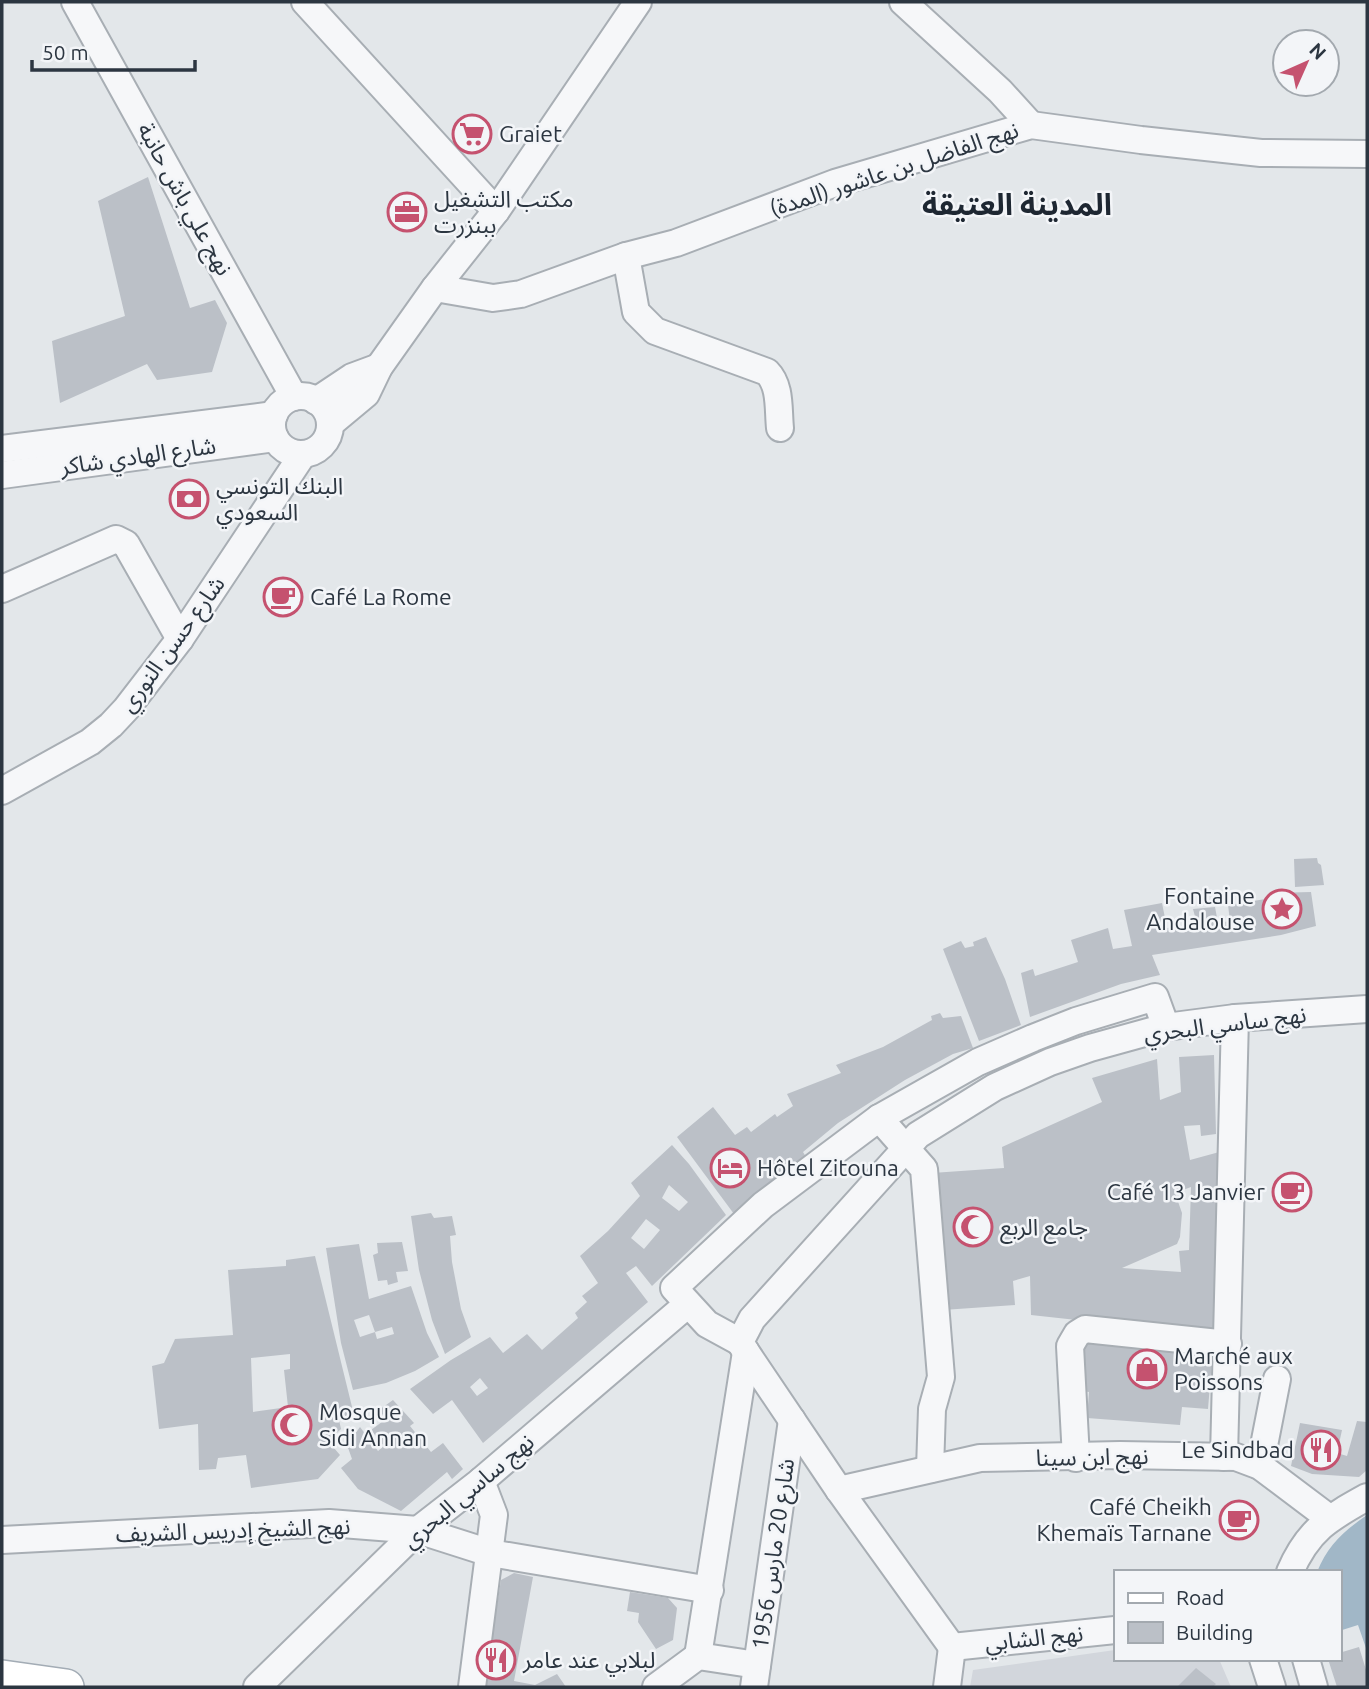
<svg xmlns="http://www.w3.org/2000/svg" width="1369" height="1689" font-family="Ubuntu,'Noto Sans Arabic',sans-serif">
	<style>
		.built { fill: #d2d6dc }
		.water { fill: #a1b7c7 }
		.building { fill: #bbc0c7; fill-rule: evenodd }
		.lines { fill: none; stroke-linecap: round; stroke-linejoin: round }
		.minor-casing { stroke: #a8aeb4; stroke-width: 30 }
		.major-casing { stroke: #a3acb5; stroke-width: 38 }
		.minor { stroke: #f6f7f9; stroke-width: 26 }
		.major { stroke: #fff; stroke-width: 35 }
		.labels { text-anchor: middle; stroke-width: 5; stroke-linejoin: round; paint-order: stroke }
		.poi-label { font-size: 23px; fill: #2c3641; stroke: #f3f5f8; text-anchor: start }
		.street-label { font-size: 23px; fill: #2c3641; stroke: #f3f5f8 }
		.district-label { font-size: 30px; font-weight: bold; fill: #1e2732; stroke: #f3f5f8 }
	</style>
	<rect width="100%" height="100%" fill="#e3e7ea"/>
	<polygon class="built" points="1115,1650 1115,1659 1219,1659 1231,1687 970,1687 973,1670"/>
	<path class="water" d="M 1367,1515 L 1367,1651 L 1358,1625 L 1339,1631 L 1339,1572 L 1317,1572 C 1328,1545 1344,1531 1367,1515 Z"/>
	<g class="building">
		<polygon points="148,177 190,308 215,300 227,323 212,372 157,380 147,364 60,403 52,341 125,316 98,201"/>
		<polygon points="1317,858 1318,863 1321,865 1324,885 1295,887 1294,859"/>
		<polygon points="1311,892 1316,926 1281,935 1152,955 1160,975 1121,984 1030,1017 1021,973 1033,969 1035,976 1078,962 1071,940 1108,928 1113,949 1132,946 1124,910 1162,903 1167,928 1197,924 1193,909 1215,907 1218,923 1230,921 1228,905 1272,898 1271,893"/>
		<polygon points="986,937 1005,979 1021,1025 979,1041 943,949 961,941 965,948 974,946 973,942"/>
		<polygon points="940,1013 943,1018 961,1016 973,1048 953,1054 905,1080 838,1123 803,1152 806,1157 734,1214 677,1137 713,1107 735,1135 747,1127 751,1132 775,1114 777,1117 793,1106 787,1094 841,1073 836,1065 883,1047 932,1020 931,1016"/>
		<path d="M 1214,1055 L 1216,1134 L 1201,1136 L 1200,1125 L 1184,1126 L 1190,1160 L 1223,1151 L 1223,1336 L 1031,1315 L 1030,1276 L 1013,1281 L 1015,1305 L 943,1310 L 932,1173 L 1004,1168 L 1002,1147 L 1102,1102 L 1092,1078 L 1157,1059 L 1160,1100 L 1181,1092 L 1179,1057 ZM 1191,1187 L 1189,1250 L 1179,1251 L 1181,1272 L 1122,1268 L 1177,1244 L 1180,1237 L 1182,1213 L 1175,1193 Z"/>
		<path d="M 672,1145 L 689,1164 L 726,1215 L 724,1217 L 652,1286 L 636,1266 L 626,1273 L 648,1302 L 483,1443 L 452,1400 L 433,1414 L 410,1389 L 451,1360 L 490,1337 L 503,1353 L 527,1334 L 542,1350 L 578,1318 L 575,1313 L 587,1302 L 582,1296 L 598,1283 L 580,1256 L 608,1231 L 640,1196 L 631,1183 ZM 669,1185 L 688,1202 L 679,1211 L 662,1198 ZM 646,1219 L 660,1230 L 644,1249 L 631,1238 ZM 480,1378 L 488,1388 L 477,1396 L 470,1387 Z"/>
		<polygon points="431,1213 434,1218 452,1216 456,1235 450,1236 452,1262 461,1309 471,1337 445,1354 432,1320 419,1270 411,1216"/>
		<polygon points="402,1242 408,1271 396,1272 398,1282 388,1285 387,1280 378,1281 373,1255 378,1253 377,1243"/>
		<path d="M 359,1244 L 369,1299 L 411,1286 L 427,1333 L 439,1357 L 415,1371 L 386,1383 L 353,1390 L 341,1343 L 326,1248 ZM 369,1315 L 375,1332 L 392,1327 L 394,1334 L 377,1339 L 375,1332 L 360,1337 L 354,1320 Z"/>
		<path d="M 315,1256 L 354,1415 L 339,1420 L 341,1429 L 328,1441 L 340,1455 L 318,1479 L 251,1488 L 246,1455 L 218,1458 L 216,1469 L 199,1470 L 198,1424 L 159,1429 L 152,1366 L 164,1363 L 175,1339 L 233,1335 L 228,1270 L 286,1266 L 286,1260 ZM 290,1354 L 290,1369 L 284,1370 L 288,1407 L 253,1412 L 251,1358 Z"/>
		<polygon points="1085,1337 1213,1348 1208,1409 1182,1407 1180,1425 1087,1418 1089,1392 1081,1391"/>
		<polygon points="393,1400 414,1423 410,1426 431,1452 443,1443 463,1469 452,1479 447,1472 401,1511 358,1489 341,1468 352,1459 347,1445 360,1427 378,1451 384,1446 371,1430 386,1419 379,1410"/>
		<polygon points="1357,1421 1367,1422 1367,1470 1359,1477 1312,1474 1291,1466 1300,1423 1342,1430 1337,1453 1347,1456"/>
		<polygon points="514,1573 533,1577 514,1681 535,1685 557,1674 566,1687 484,1687 501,1580"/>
		<polygon points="630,1592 668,1598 677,1608 673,1640 656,1649 638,1622 639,1613 627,1611"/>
		<polygon points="1359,1647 1367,1673 1367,1687 1337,1687 1328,1659 1339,1659 1339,1653"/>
		<polygon points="1196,1668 1216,1684 1213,1687 1177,1687"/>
	</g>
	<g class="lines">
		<defs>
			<g id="minor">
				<polyline points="75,2 294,397"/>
				<polyline points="305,2 496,211"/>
				<polyline points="903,2 1000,91 1031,125"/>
				<path d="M 626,256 L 636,312 L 655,331 L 767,372 C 781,386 778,409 780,428"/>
				<polyline points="435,288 493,298 521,294 626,256 676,243 835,183 1031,125 1141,140 1261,153 1367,154"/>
				<circle cx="301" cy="425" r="29"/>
				<polyline points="316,401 352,377 379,367"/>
				<polyline points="330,424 366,394 379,367 435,288 496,211 638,2"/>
				<polyline points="2,449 274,415"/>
				<polyline points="2,475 275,438"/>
				<polyline points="2,589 116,539 126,544 180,639"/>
				<polyline points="2,791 90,742 111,725 126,709 180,639 303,454"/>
				<polyline points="879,1118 924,1169 941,1377 932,1409 930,1469"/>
				<polyline points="740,1342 707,1324 674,1288 763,1205 879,1118 978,1062 1033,1038 1076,1021 1155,997 1166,1027"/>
				<polyline points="1224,1457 1235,1018"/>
				<polyline points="1076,1458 1070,1346 1077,1334 1085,1329 1228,1344"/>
				<polyline points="1260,1466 1277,1379"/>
				<polyline points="839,1490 980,1458 1120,1455 1236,1457 1260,1466 1329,1518"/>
				<polyline points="2,1540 329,1523 418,1530 490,1553 710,1590"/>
				<path d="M 1290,1572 C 1308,1530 1329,1518 1367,1497"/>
				<polyline points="952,1647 839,1490 746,1352 740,1342 752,1319 918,1135 995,1087 1050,1062 1090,1048 1166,1027 1235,1018 1367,1009"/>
				<polyline points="952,1647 1115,1630"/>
				<polyline points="698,1656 746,1352"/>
				<polyline points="1263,1659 1272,1687"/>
				<polyline points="1306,1659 1314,1687"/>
				<polyline points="257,1687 418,1530 481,1481 688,1304"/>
				<polyline points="472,1687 494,1515 481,1481"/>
				<polyline points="656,1687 698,1656 757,1665"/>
				<polyline points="754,1687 792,1420"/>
				<polyline points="947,1687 952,1647"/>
			</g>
			<polyline id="major" points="2,1678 66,1687"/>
		</defs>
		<use href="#minor" class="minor-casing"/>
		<use href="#major" class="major-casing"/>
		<use href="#minor" class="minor"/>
		<use href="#major" class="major"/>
	</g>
	<defs>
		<symbol id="supermarket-ring" viewBox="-11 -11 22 22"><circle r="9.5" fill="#f3f5f8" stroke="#c5526f" stroke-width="1.5"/><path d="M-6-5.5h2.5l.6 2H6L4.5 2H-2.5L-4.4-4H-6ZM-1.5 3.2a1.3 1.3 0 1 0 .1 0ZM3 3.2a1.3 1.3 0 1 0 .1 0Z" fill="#c5526f"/></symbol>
		<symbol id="office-ring" viewBox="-11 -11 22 22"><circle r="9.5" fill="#f3f5f8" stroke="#c5526f" stroke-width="1.5"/><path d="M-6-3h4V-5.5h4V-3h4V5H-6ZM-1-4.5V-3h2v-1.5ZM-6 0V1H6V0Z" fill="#c5526f"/></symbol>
		<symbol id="bank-ring" viewBox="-11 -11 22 22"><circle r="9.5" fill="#f3f5f8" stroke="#c5526f" stroke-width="1.5"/><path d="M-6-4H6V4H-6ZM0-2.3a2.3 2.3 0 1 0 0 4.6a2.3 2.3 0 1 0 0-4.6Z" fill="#c5526f"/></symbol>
		<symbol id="cafe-ring" viewBox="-11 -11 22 22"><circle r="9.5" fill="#f3f5f8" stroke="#c5526f" stroke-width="1.5"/><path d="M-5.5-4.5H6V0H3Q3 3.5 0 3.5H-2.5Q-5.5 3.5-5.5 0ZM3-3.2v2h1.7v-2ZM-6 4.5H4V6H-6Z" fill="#c5526f"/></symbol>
		<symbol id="sight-ring" viewBox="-11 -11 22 22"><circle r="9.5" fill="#f3f5f8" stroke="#c5526f" stroke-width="1.5"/><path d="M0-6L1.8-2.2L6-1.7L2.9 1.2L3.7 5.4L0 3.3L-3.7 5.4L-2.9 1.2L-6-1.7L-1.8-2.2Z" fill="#c5526f"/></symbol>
		<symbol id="hotel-ring" viewBox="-11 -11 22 22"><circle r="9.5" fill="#f3f5f8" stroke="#c5526f" stroke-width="1.5"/><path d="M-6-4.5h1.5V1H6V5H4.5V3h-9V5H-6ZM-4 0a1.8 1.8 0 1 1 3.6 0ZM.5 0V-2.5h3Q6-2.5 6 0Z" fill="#c5526f"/></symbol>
		<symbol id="mosque-ring" viewBox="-11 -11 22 22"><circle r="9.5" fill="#f3f5f8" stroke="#c5526f" stroke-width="1.5"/><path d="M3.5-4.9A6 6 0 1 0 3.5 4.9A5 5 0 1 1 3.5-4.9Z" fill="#c5526f"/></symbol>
		<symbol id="shop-ring" viewBox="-11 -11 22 22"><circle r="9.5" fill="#f3f5f8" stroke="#c5526f" stroke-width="1.5"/><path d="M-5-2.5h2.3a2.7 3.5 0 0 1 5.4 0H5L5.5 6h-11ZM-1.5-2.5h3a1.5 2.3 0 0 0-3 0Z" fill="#c5526f"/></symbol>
		<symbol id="restaurant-ring" viewBox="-11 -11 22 22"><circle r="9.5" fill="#f3f5f8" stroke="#c5526f" stroke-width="1.5"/><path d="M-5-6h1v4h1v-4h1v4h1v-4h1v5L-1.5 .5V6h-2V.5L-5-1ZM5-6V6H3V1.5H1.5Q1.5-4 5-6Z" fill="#c5526f"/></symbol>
	</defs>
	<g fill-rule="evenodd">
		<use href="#supermarket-ring" x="450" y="112" width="44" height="44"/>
		<use href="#office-ring" x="385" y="190" width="44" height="44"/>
		<use href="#bank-ring" x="167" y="477" width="44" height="44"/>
		<use href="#cafe-ring" x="261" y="575" width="44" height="44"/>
		<use href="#sight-ring" x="1260" y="887" width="44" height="44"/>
		<use href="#hotel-ring" x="708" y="1146" width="44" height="44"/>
		<use href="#cafe-ring" x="1270" y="1170" width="44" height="44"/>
		<use href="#mosque-ring" x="951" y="1205" width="44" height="44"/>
		<use href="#shop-ring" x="1125" y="1347" width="44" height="44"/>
		<use href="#mosque-ring" x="270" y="1403" width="44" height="44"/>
		<use href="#restaurant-ring" x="1299" y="1428" width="44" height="44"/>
		<use href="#cafe-ring" x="1217" y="1498" width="44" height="44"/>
		<use href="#restaurant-ring" x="474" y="1638" width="44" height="44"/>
	</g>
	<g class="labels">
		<g class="poi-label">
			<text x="499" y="142">Graiet</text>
			<text x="434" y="207">مكتب التشغيل<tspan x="434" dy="26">ببنزرت</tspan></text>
			<text x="216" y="494">البنك التونسي<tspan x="216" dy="26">السعودي</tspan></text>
			<text x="310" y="605">Café La Rome</text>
			<text x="1255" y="904" text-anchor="end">Fontaine<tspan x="1255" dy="26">Andalouse</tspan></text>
			<text x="757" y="1176">Hôtel Zitouna</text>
			<text x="1265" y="1200" text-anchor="end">Café 13 Janvier</text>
			<text x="1000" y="1235">جامع الربع</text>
			<text x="1174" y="1364">Marché aux<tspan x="1174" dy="26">Poissons</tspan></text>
			<text x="319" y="1420">Mosque<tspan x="319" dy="26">Sidi Annan</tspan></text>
			<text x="1294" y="1458" text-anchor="end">Le Sindbad</text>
			<text x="1212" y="1515" text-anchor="end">Café Cheikh<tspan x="1212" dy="26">Khemaïs Tarnane</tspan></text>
			<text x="523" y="1668">لبلابي عند عامر</text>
		</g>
		<g class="street-label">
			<text transform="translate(894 169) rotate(-18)" y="8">نهج الفاضل بن عاشور (المدة)</text>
			<text transform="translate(185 199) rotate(61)" y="8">نهج علي باش حانبة</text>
			<text transform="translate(138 456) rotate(-8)" y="8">شارع الهادي شاكر</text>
			<text transform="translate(172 644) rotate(-54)" y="8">شارع حسن النوري</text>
			<text transform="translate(1225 1024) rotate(-7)" y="8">نهج ساسي البحري</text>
			<text transform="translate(1092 1457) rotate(-1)" y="8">نهج ابن سينا</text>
			<text transform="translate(468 1491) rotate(-40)" y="8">نهج ساسي البحري</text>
			<text transform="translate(233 1530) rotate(-2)" y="8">نهج الشيخ إدريس الشريف</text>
			<text transform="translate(773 1554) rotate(-82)" y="8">شارع 20 مارس 1956</text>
			<text transform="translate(1034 1638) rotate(-6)" y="8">نهج الشابي</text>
		</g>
		<g class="district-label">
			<text x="1017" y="215">المدينة العتيقة</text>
		</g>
	</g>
	<rect width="1369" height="1689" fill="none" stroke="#2c3641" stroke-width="7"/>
	<rect x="1114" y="1570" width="228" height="91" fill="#f3f5f8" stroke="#a3a9af" stroke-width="2"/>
	<rect x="1128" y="1593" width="35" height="10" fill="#ffffff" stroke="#a3a9af" stroke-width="2"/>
	<text x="1176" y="1605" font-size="21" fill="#2c3641">Road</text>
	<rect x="1128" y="1622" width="35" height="21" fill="#bbc0c7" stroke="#a3a9af" stroke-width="2"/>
	<text x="1176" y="1640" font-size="21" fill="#2c3641">Building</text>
	<g transform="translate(1306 63) rotate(45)"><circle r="33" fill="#f3f5f8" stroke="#a3a9af" stroke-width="2"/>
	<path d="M0-5L12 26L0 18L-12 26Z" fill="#c5526f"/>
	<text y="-10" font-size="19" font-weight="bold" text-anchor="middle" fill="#2c3641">N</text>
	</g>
	<path d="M32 60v10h163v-10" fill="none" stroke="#2c3641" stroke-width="3.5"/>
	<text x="42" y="60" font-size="21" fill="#2c3641" stroke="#f3f5f8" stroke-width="5" paint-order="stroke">50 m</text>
</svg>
